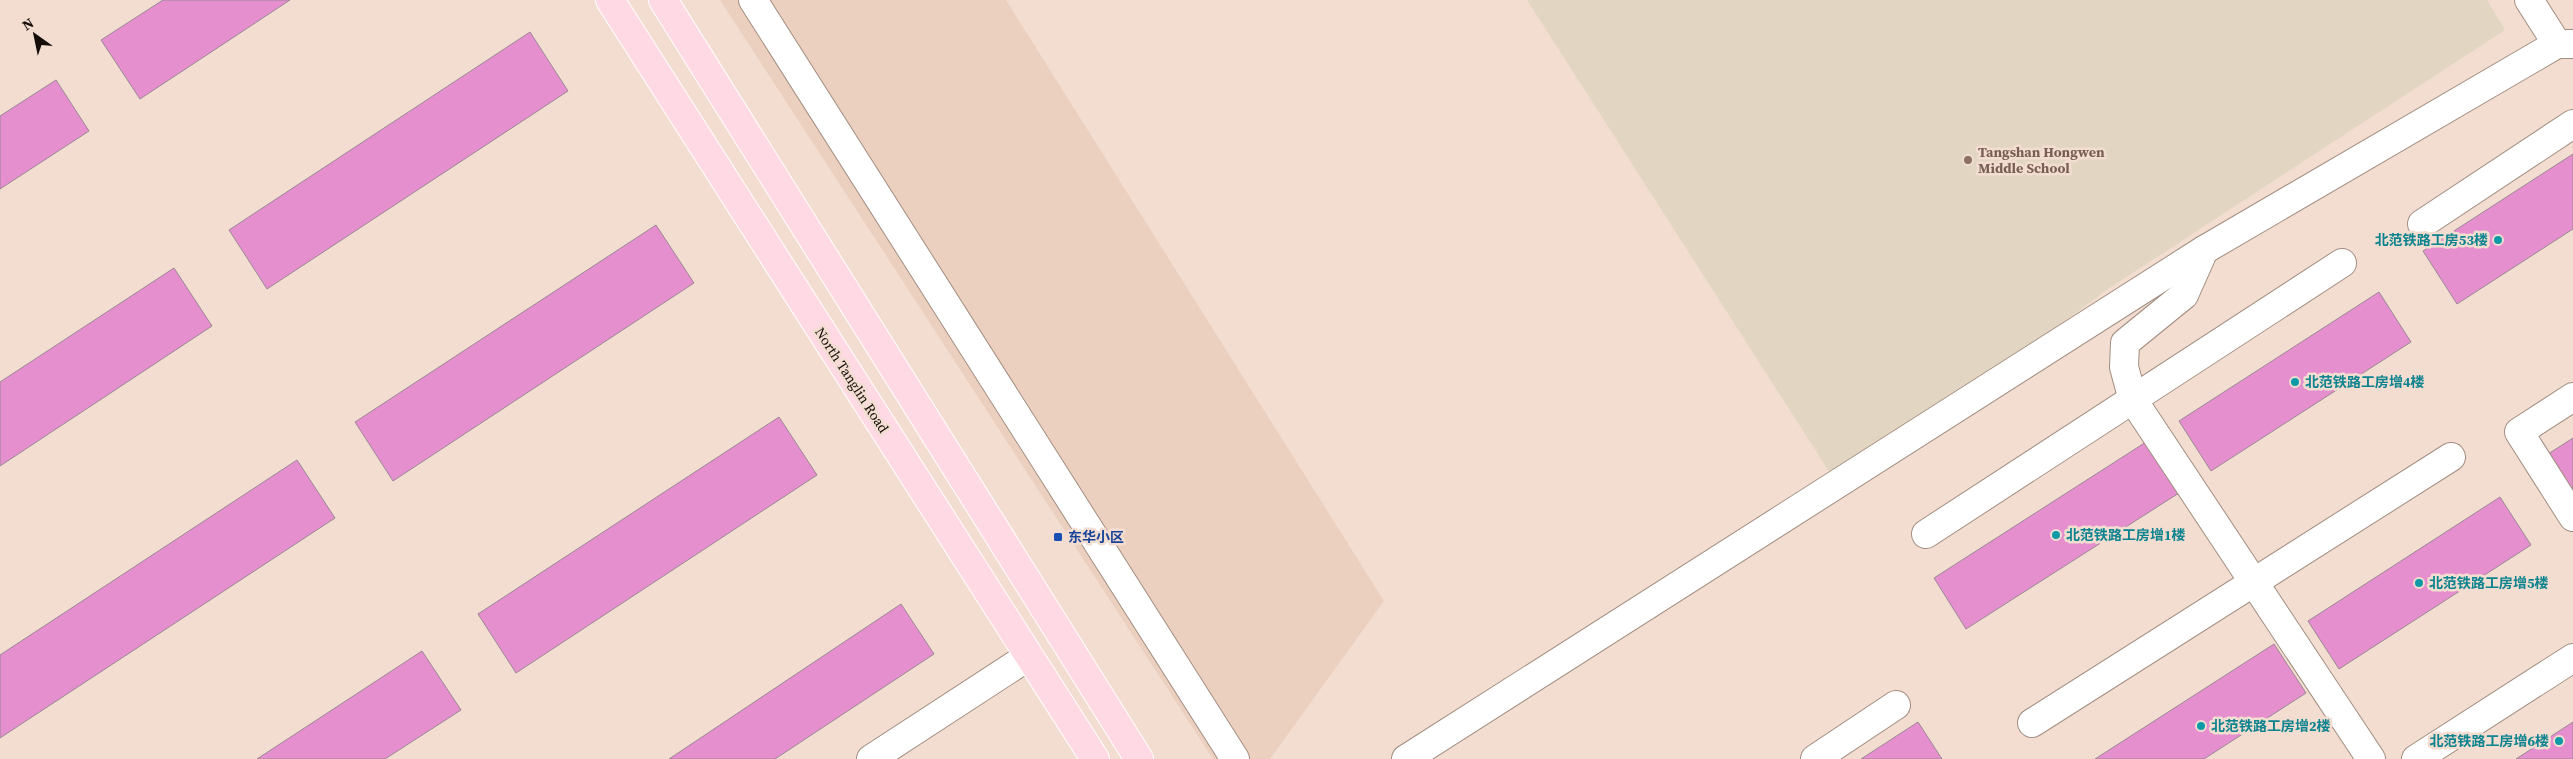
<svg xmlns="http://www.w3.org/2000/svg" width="2573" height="759" font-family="'Source Serif 4','Noto Sans SC',serif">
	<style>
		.built { fill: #ecd0bf }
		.education { fill: #e2d6c2 }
		.building { fill: #e58fce; stroke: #9b8895 }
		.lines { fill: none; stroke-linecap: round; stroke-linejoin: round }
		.minor-casing { stroke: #a28e82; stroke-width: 30 }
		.major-casing { stroke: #fff; stroke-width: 30 }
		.minor { stroke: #fff; stroke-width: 28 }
		.major { stroke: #ffd9e3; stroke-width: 28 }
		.education-dot { fill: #8d6e63; stroke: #f2ddd0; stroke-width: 2 }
		.culture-dot { fill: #0f9aa8; stroke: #f2ddd0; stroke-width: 2 }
		.transit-dot { fill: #1a4fb4; stroke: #f2ddd0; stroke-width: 2 }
		.labels { text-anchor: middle; stroke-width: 5; stroke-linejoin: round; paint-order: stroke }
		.education-label { font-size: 14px; font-weight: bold; fill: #785e54; stroke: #f2ddd0; text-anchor: start }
		.culture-label { font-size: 14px; font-weight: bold; fill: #0d838f; stroke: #f2ddd0; text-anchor: start }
		.street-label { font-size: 14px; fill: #140d09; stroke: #f2ddd0 }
		.transit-label { font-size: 14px; font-weight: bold; fill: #164399; stroke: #f2ddd0; text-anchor: start }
	</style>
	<rect width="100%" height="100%" fill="#f2ddd0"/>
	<polygon class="built" points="720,0 1006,0 1384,601 1270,759 1213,759"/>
	<polygon class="education" points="1527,0 2487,0 2505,30 2108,289 1839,487"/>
	<g class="building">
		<polygon points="163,0 290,0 140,99 101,40"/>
		<polygon points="530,32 568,91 267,289 229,230"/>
		<polygon points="56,80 89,131 0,189 0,116"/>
		<polygon points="2573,154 2573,229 2457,304 2423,251"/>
		<polygon points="656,225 694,283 393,481 355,422"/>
		<polygon points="174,268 212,326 0,466 0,382"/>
		<polygon points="2379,292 2411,342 2211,471 2179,421"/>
		<polygon points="779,417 817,475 516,673 478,614"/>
		<polygon points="2573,438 2573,493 2548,454"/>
		<polygon points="2146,442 2179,493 1966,629 1934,578"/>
		<polygon points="297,460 335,518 0,738 0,655"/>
		<polygon points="2500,497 2531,545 2339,669 2308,621"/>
		<polygon points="901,604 934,654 775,759 669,759"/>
		<polygon points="2274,644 2306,693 2204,759 2095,759"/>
		<polygon points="422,651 461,710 385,759 257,759"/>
		<polygon points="1918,722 1942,759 1861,759"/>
		<polygon points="2573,722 2573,759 2516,759"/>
	</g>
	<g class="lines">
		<defs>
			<g id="minor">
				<polyline points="753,0 1235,759"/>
				<polyline points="2529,0 2557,44"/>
				<polyline points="2422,224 2573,124"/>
				<polyline points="2204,250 2184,295 2125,343 2124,367 2133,400 2371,759"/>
				<polyline points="2573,397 2519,432 2573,517"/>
				<polyline points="1926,534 2342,263"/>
				<polyline points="2032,723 2451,457"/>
				<polyline points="871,759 1029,656"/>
				<polyline points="1406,759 2204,250 2557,44 2573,44"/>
				<polyline points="1815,759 1896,705"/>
				<polyline points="2416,759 2573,658"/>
			</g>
			<g id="major">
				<polyline points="610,0 1095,759"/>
				<polyline points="663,0 1139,759"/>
			</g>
		</defs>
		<use href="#minor" class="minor-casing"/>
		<use href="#major" class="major-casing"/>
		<use href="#minor" class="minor"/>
		<use href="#major" class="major"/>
	</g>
	<circle class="education-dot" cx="1968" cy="160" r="5"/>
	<g class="culture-dot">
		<circle cx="2498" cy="240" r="5"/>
		<circle cx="2295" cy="382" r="5"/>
		<circle cx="2056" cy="535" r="5"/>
		<circle cx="2419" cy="583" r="5"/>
		<circle cx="2201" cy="726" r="5"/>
		<circle cx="2559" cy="741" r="5"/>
	</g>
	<rect class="transit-dot" x="1053" y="532" width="10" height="10" rx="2.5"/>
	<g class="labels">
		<g class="education-label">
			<text x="1978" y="157">Tangshan Hongwen<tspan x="1978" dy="16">Middle School</tspan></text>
		</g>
		<g class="culture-label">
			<text x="2488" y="245" text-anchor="end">北范铁路工房53楼</text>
			<text x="2305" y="387">北范铁路工房增4楼</text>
			<text x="2066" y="540">北范铁路工房增1楼</text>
			<text x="2429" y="588">北范铁路工房增5楼</text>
			<text x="2211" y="731">北范铁路工房增2楼</text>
			<text x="2549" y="746" text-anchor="end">北范铁路工房增6楼</text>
		</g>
		<g class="street-label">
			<text transform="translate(852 380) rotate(57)" y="5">North Tanglin Road</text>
		</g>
		<g class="transit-label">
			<text x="1068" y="542">东华小区</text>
		</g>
	</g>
	<g transform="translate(35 35) rotate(327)" stroke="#f2ddd0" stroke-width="4" paint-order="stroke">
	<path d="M0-4L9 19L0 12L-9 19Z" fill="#140d09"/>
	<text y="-8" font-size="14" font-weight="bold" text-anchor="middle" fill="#140d09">N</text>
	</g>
</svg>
